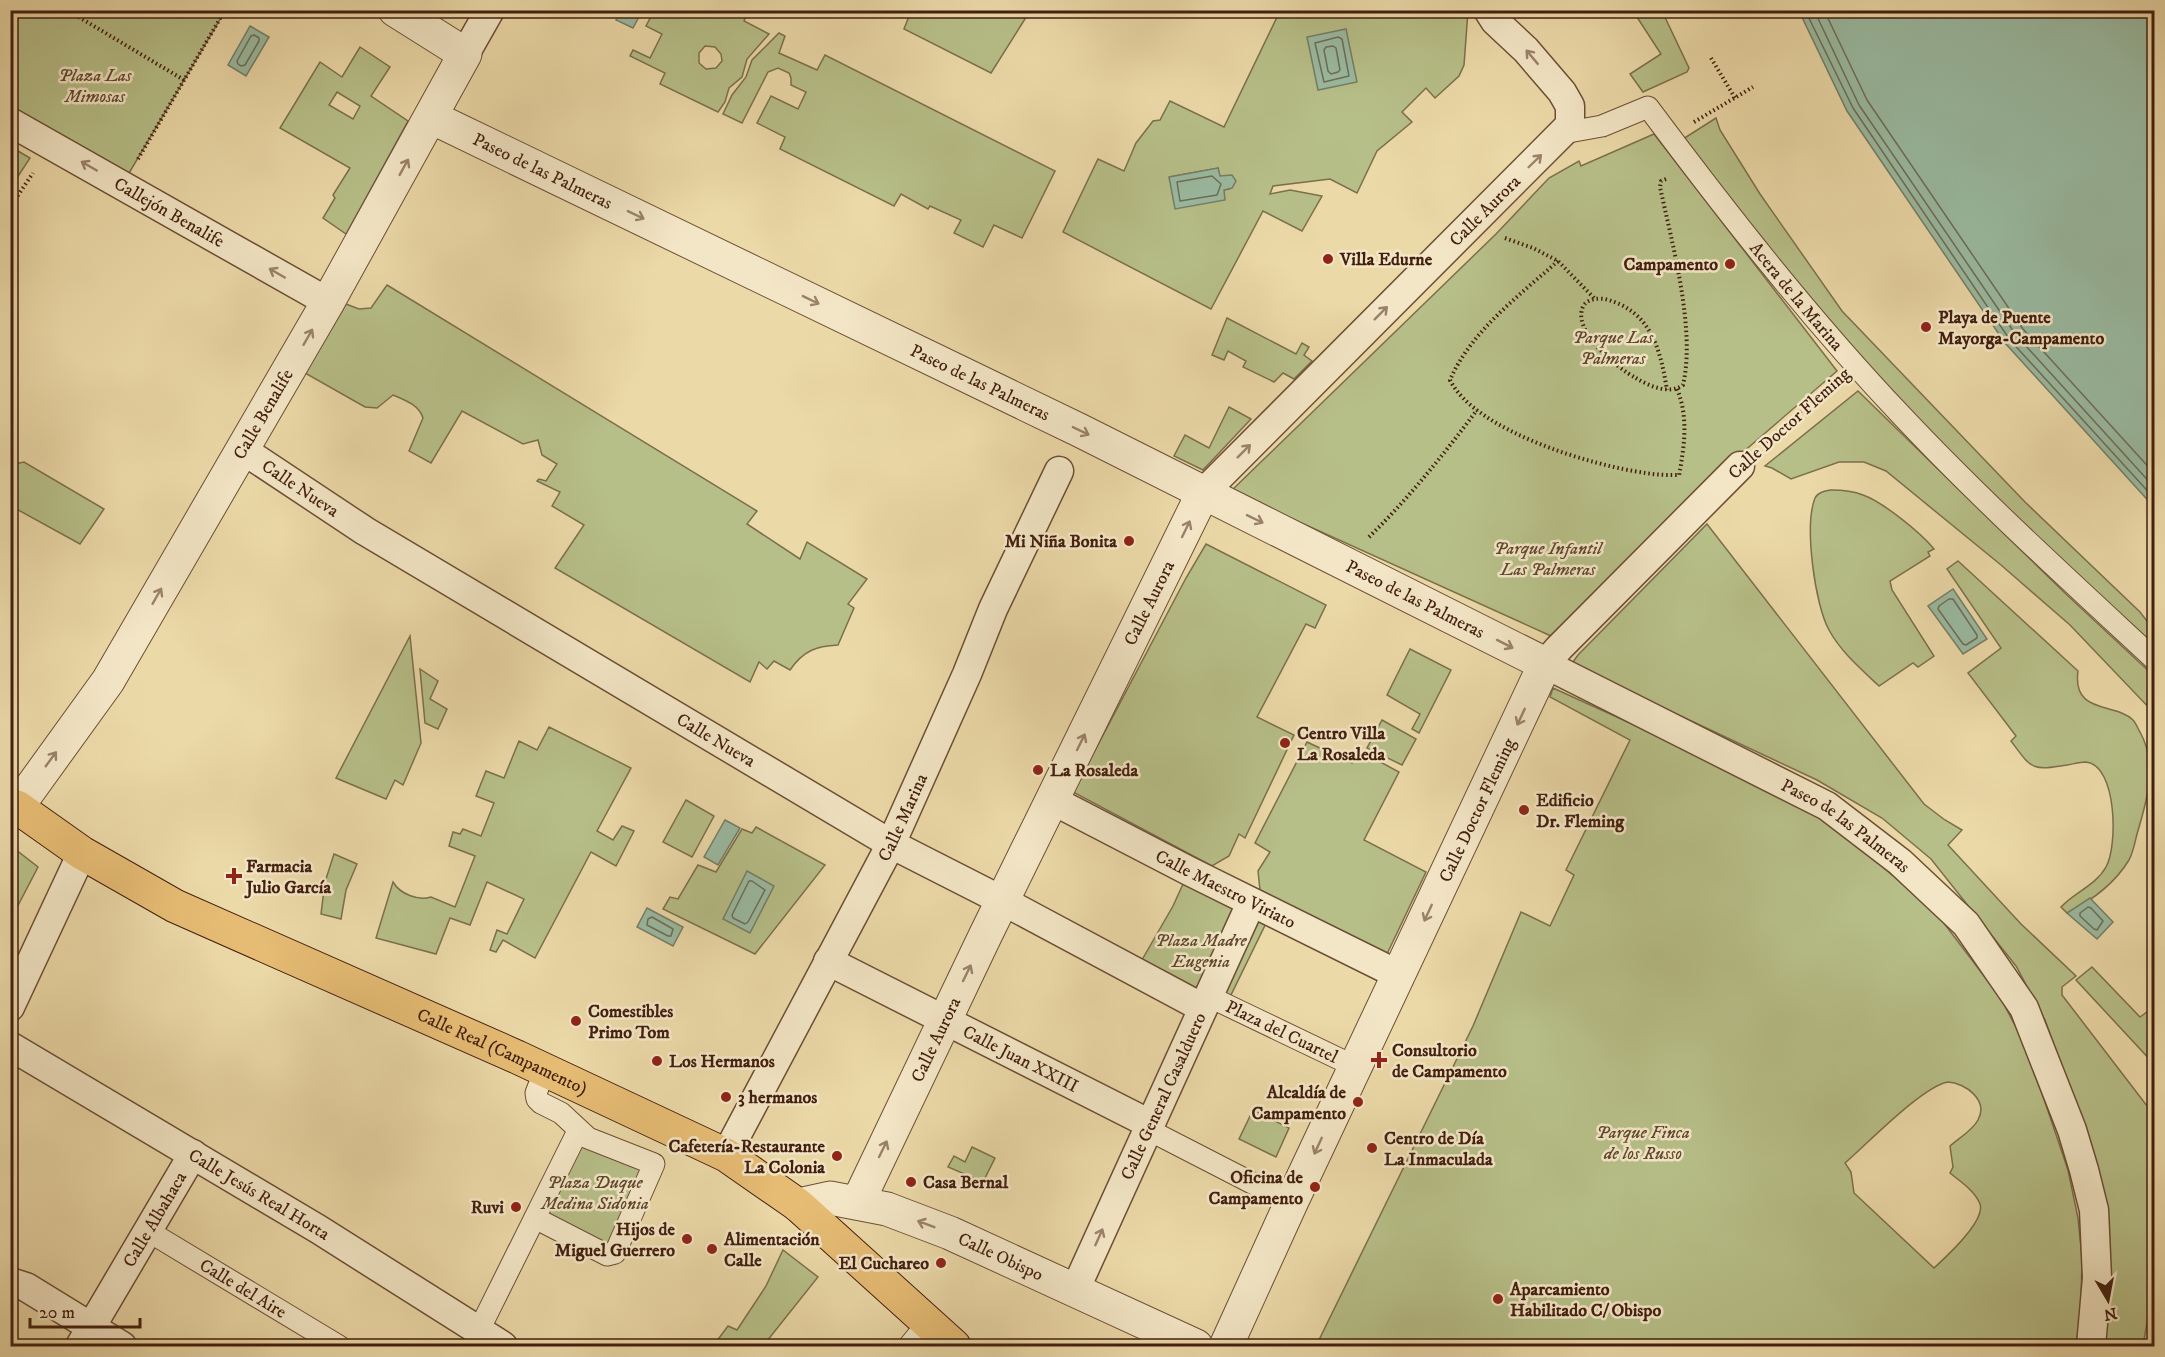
<svg xmlns="http://www.w3.org/2000/svg" width="2165" height="1357" font-family="'IM FELL DW Pica',serif">
	<style>
		.green { fill: #b7bf88; stroke: #7c6f4c; stroke-width: 1.5; fill-rule: evenodd }
		.water { fill: #9abba2; stroke: #777d67; stroke-width: 1.5 }
		.lines { fill: none; stroke-linecap: round; stroke-linejoin: round }
		.shore { stroke: #6e6d58; stroke-width: 1.5 }
		.pedestrian-casing { stroke: #6c4e35; stroke-width: 23 }
		.minor-casing { stroke: #6c4e35; stroke-width: 31 }
		.tertiary-casing { stroke: #6c4e35; stroke-width: 35 }
		.trunk-casing { stroke: #421f0f; stroke-width: 35 }
		.path { stroke: #421f0f; stroke-width: 4; stroke-dasharray: 1.5 3; stroke-linecap: butt }
		.pedestrian { stroke: #f3e6c6; stroke-width: 21 }
		.minor { stroke: #f3e6c6; stroke-width: 28 }
		.tertiary { stroke: #f3e6c6; stroke-width: 33 }
		.trunk { stroke: #e6bc74; stroke-width: 33 }
		.oneway { stroke: #9a826a }
		.poi-dot { fill: #8f2418; stroke: #f3e6c6; stroke-width: 2 }
		.labels { text-anchor: middle; stroke-width: 5; stroke-linejoin: round; paint-order: stroke }
		.park-label { font-size: 18px; font-style: italic; fill: #5f472d; stroke: #f3e6c6 }
		.street-label { font-size: 18px; fill: #421f0f; stroke: #f3e6c6 }
		.poi-label { font-size: 18px; font-weight: bold; fill: #421f0f; stroke: #f3e6c6; text-anchor: start }
	</style>
	<rect width="100%" height="100%" fill="#ecd9a8"/>
	<filter id="stains"><feTurbulence type="fractalNoise" baseFrequency=".00333" numOctaves="4"/><feColorMatrix values="0 0 0 0 .2 0 0 0 0 .09 0 0 0 0 .02 0 0 0 .5 -.17"/></filter>
	<radialGradient id="worn" r=".72"><stop offset=".6" stop-color="#630" stop-opacity="0"/><stop offset="1" stop-color="#630" stop-opacity=".3"/></radialGradient>
	<g class="green">
		<polygon points="19,11 225,11 122,185 11,122 10,24"/>
		<path d="M 654,11 L 735,11 L 746,16 L 744,21 L 769,34 L 747,59 L 742,77 L 729,88 L 725,102 L 718,112 L 660,84 L 665,73 L 630,56 L 633,50 L 650,58 L 662,34 L 646,26 ZM 705,46 L 715,47 L 721,54 L 722,61 L 716,68 L 706,69 L 699,63 L 699,53 Z"/>
		<polygon points="911,11 911,10 1030,11 991,73 904,29"/>
		<path d="M 1280,11 L 1468,11 L 1464,65 L 1459,76 L 1435,98 L 1426,88 L 1402,112 L 1412,122 L 1377,151 L 1357,193 L 1330,179 L 1273,186 L 1270,194 L 1290,190 L 1322,196 L 1302,231 L 1263,211 L 1211,309 L 1063,232 L 1098,159 L 1124,171 L 1136,143 L 1153,121 L 1160,120 L 1170,101 L 1224,127 ZM 1218,168 L 1220,177 L 1229,189 L 1224,190 L 1169,177 Z"/>
		<polygon points="1633,11 1662,11 1689,68 1687,72 1643,92 1630,74 1661,54"/>
		<polygon points="779,33 785,36 779,53 817,70 825,55 1055,171 1022,238 994,225 983,247 954,233 961,220 930,206 928,209 901,194 894,206 780,149 785,137 757,123 771,96 798,109 806,92 791,85 791,78 789,73 778,68 768,72 742,123 723,114 732,95 746,77 752,60"/>
		<path d="M 360,47 L 390,67 L 371,96 L 408,121 L 346,234 L 323,218 L 335,198 L 333,195 L 350,168 L 280,128 L 320,62 L 342,77 ZM 337,92 L 360,106 L 353,119 L 329,105 Z"/>
		<polygon points="1716,118 1720,130 1760,194 1842,311 2025,502 2140,612 2154,630 2154,645 1945,450 1822,318 1683,139"/>
		<polygon points="1654,134 1837,371 1699,490 1551,636 1231,491 1496,234 1549,178 1579,161 1581,166"/>
		<polygon points="11,147 30,158 11,187"/>
		<path d="M 387,285 L 757,511 L 747,524 L 800,559 L 807,542 L 867,579 L 848,604 L 854,608 L 838,645 C 816,646 803,651 790,670 L 774,661 L 767,669 L 759,662 L 750,682 L 555,568 L 584,525 L 552,506 L 560,492 L 537,481 L 539,479 L 546,481 L 557,464 L 542,455 L 538,440 L 523,444 L 462,411 L 431,463 L 409,451 L 423,418 C 419,405 405,400 393,395 L 377,408 L 365,407 L 305,373 L 346,304 L 359,309 L 371,308 Z"/>
		<polygon points="1227,318 1296,354 1302,343 1309,347 1304,355 1312,361 1294,379 1283,373 1274,382 1243,367 1246,361 1228,351 1224,360 1212,355"/>
		<polygon points="1858,391 2067,595 2154,676 2154,713 2070,625 2001,565 1886,471 1864,462 1839,462 1791,479 1772,468 1765,466"/>
		<polygon points="1229,407 1251,419 1203,470 1174,456 1185,435 1209,448"/>
		<polygon points="10,451 15,464 24,462 104,509 80,544 11,506"/>
		<path d="M 1831,490 C 1842,490 1853,491 1863,495 C 1883,502 1921,533 1934,549 L 1928,552 L 1930,556 L 1890,581 L 1892,590 L 1934,656 L 1918,667 L 1913,663 L 1879,686 C 1861,669 1841,652 1829,630 C 1815,605 1804,526 1815,498 C 1818,492 1825,491 1831,490 Z"/>
		<polygon points="1707,524 1924,804 1945,820 1962,830 1948,845 2021,924 2076,976 2062,987 2062,995 2154,1115 2154,1301 2151,1300 2143,1346 2100,1346 2079,1115 2045,1020 2016,966 1931,859 1882,818 1817,780 1574,666 1573,662 1578,655"/>
		<polygon points="1206,544 1326,605 1315,628 1306,624 1257,717 1294,735 1245,838 1239,834 1229,856 1212,866 1073,792 1186,578"/>
		<path d="M 1958,561 L 2078,671 C 2072,715 2115,702 2133,720 C 2136,723 2138,729 2140,732 C 2158,764 2147,801 2137,834 C 2135,842 2133,853 2129,860 C 2115,883 2091,901 2067,913 L 2061,907 C 2075,892 2096,885 2106,867 C 2118,846 2117,765 2086,762 C 2080,762 2073,764 2067,765 C 2031,771 2032,769 2011,741 L 2016,736 L 1968,673 L 2001,648 L 1947,569 Z"/>
		<polygon points="410,636 421,743 403,785 395,780 386,799 336,778"/>
		<polygon points="1410,649 1451,670 1419,733 1412,729 1420,714 1387,695"/>
		<polygon points="420,669 438,681 430,699 447,709 438,729 425,723"/>
		<path d="M 1553,688 L 1771,787 L 1825,817 L 1937,914 L 2000,997 L 2026,1046 L 2068,1170 L 2078,1218 L 2082,1258 L 2081,1306 L 2076,1346 L 1316,1346 L 1473,1026 L 1521,912 L 1550,926 L 1574,875 L 1566,870 L 1630,740 L 1550,697 ZM 1948,1082 C 1965,1083 1989,1100 1978,1120 C 1973,1130 1958,1139 1950,1146 L 1953,1167 L 1950,1173 C 1961,1182 1975,1191 1980,1204 C 1986,1221 1946,1257 1934,1268 L 1854,1193 L 1851,1172 L 1845,1163 C 1867,1144 1923,1086 1948,1082 Z"/>
		<polygon points="1382,720 1416,739 1402,765 1367,748"/>
		<path d="M 549,727 L 631,768 L 597,831 L 613,840 L 622,826 L 634,831 L 616,866 L 591,852 L 535,958 L 503,940 L 496,952 L 490,950 L 497,930 L 507,934 L 524,899 L 487,882 L 470,925 L 450,918 L 436,954 L 376,938 L 393,882 C 400,894 418,901 431,897 L 455,907 L 475,856 L 449,846 L 453,832 L 460,834 L 463,829 L 481,836 L 494,803 L 476,796 L 486,771 L 504,778 L 519,741 L 537,750 Z"/>
		<polygon points="1307,742 1352,763 1360,751 1399,772 1364,840 1426,872 1386,956 1260,890 1258,871 1270,852 1255,843"/>
		<polygon points="686,800 714,816 692,857 663,842"/>
		<polygon points="756,827 825,865 755,954 663,909 670,897 678,899 698,865 716,872 742,829 752,833"/>
		<polygon points="11,846 38,867 11,919"/>
		<polygon points="334,854 357,864 346,890 341,919 321,914 325,882"/>
		<polygon points="1189,871 1271,913 1228,1001 1135,972 1173,906"/>
		<polygon points="2092,967 2140,1017 2151,1009 2154,1012 2154,1064 2076,980"/>
		<polygon points="1253,1110 1289,1128 1276,1157 1239,1139"/>
		<polygon points="578,1131 654,1164 615,1253 535,1218"/>
		<polygon points="972,1147 995,1158 983,1182 948,1167 954,1156 965,1162"/>
		<polygon points="783,1250 818,1277 763,1346 713,1346 728,1326 737,1330 766,1286"/>
	</g>
	<g class="water">
		<polygon points="621,10 642,11 633,28 616,20"/>
		<polygon points="1799,11 2154,11 2154,507 2005,343 1847,111"/>
		<polygon points="250,26 269,37 246,76 228,65"/>
		<polygon points="1346,29 1357,82 1318,90 1307,37"/>
		<polygon points="1218,168 1220,176 1232,175 1236,181 1232,188 1224,190 1225,200 1175,209 1169,177"/>
		<polygon points="1953,589 1987,639 1963,654 1928,606"/>
		<polygon points="725,820 740,828 718,865 704,857"/>
		<polygon points="747,871 774,886 750,933 723,919"/>
		<polygon points="2090,898 2113,922 2097,939 2067,913"/>
		<polygon points="647,908 683,927 673,946 637,927"/>
	</g>
	<g class="lines">
		<g class="shore">
			<polyline points="1805,10 1853,108 2010,340 2154,498"/>
			<polyline points="1814,10 1859,105 2016,335 2154,487"/>
			<polyline points="1824,10 1867,100 2023,329 2154,473"/>
			<polygon points="254,35 259,38 259,41 245,65 241,66 238,64 237,61 251,36"/>
			<polygon points="1338,37 1342,39 1349,76 1324,82 1315,43"/>
			<polygon points="1333,46 1336,48 1340,70 1338,72 1331,74 1328,71 1324,50 1326,47"/>
			<polygon points="1212,176 1221,184 1217,195 1180,201 1177,182"/>
			<polygon points="1949,599 1953,599 1977,635 1977,638 1966,645 1963,644 1938,609 1939,606"/>
			<polygon points="749,881 752,881 765,890 748,922 745,924 733,918 732,915"/>
			<polygon points="2088,907 2091,908 2103,921 2097,930 2094,929 2080,916 2080,913"/>
			<polygon points="652,917 673,929 671,936 668,936 647,925 648,919"/>
		</g>
		<defs>
			<g id="pedestrian">
				<path id="s1" d="M 1563,133 L 1602,126 L 1648,107 C 1728,214 1810,319 1902,416 C 1982,501 2069,580 2154,659"/>
				<path id="s2" d="M 1208,996 L 1356,1067"/>
				<polyline points="1147,1129 1291,1203"/>
				<polyline points="535,1218 607,1255 615,1253 654,1164 588,1138 561,1113 541,1103 537,1099 536,1093 545,1070"/>
				<path id="s3" d="M 148,1231 L 339,1346"/>
				<polyline points="478,1332 578,1131"/>
				<polyline points="909,1346 927,1324"/>
			</g>
			<g id="minor">
				<polyline points="465,54 490,10"/>
				<path id="s4" d="M 10,122 L 328,302"/>
				<path id="s5" d="M 243,450 L 365,531 L 891,844 L 1003,901 L 1203,1008"/>
				<path id="s6" d="M 1740,466 L 1559,648 L 1545,664 L 1827,806 L 1900,862 L 1966,924 L 2024,1008 L 2072,1130 L 2084,1170 L 2094,1210 L 2097,1278 L 2091,1346"/>
				<path id="s7" d="M 1203,493 L 1570,125 L 1570,106 L 1562,92 L 1526,50 L 1495,21 L 1488,10"/>
				<path id="s8" d="M 1052,800 L 1189,871 L 1399,975"/>
				<path id="s9" d="M 828,961 L 1150,1124"/>
				<polyline points="10,1007 82,853"/>
				<path id="s10" d="M 10,1046 L 318,1229 L 503,1346"/>
				<path id="s11" d="M 726,1155 L 891,844 L 967,674 L 993,609 L 1059,471"/>
				<polyline points="10,1282 26,1287 122,1346"/>
				<path id="s12" d="M 1075,1290 L 1251,903"/>
				<path id="s13" d="M 80,1346 L 193,1154"/>
			</g>
			<g id="tertiary">
				<path id="s14" d="M 431,117 L 1079,430 L 1545,664 L 1291,1203 L 1226,1346"/>
				<path id="s15" d="M 17,807 L 108,681 L 328,302 L 465,54 L 395,10"/>
				<path id="s16" d="M 858,1202 L 986,934 L 1203,493"/>
				<path id="s17" d="M 798,1205 L 830,1198 L 887,1209 L 950,1233 L 1196,1346"/>
			</g>
			<g id="trunk">
				<path id="s18" d="M 10,805 L 17,807 L 82,853 L 175,906 L 517,1057 L 726,1155 L 798,1205 L 954,1346"/>
			</g>
		</defs>
		<use href="#pedestrian" class="pedestrian-casing"/>
		<use href="#minor" class="minor-casing"/>
		<use href="#tertiary" class="tertiary-casing"/>
		<use href="#trunk" class="trunk-casing"/>
		<g class="path">
			<polyline points="67,10 184,80"/>
			<polyline points="10,24 19,10"/>
			<polyline points="1711,58 1735,98"/>
			<polyline points="1694,122 1753,87"/>
			<polyline points="138,159 225,10"/>
			<path d="M 1666,179 L 1661,181 L 1660,187 C 1672,243 1696,330 1683,385 C 1669,395 1649,386 1636,378 C 1618,369 1569,329 1584,305 C 1588,299 1598,298 1605,299 C 1651,311 1660,348 1667,390"/>
			<polyline points="10,207 33,173"/>
			<polyline points="1505,238 1533,248 1558,261 1595,299"/>
			<path d="M 1558,261 C 1520,295 1471,331 1450,380 C 1475,431 1593,466 1646,473 C 1657,475 1668,475 1679,475"/>
			<path d="M 1677,389 C 1689,418 1684,447 1679,476"/>
			<polyline points="1763,445 1834,382"/>
			<path d="M 1369,537 C 1409,498 1444,454 1477,410"/>
		</g>
		<use href="#pedestrian" class="pedestrian"/>
		<use href="#minor" class="minor"/>
		<use href="#tertiary" class="tertiary"/>
		<use href="#trunk" class="trunk"/>
	</g>
	<defs><path id="oneway-shaft" d="M-6 0H5M1.5-3L5.5 0L1.5 3" fill="none" stroke-width="1.6" stroke-linecap="round" stroke-linejoin="round" transform="scale(1.5)"/></defs>
	<g class="oneway">
		<use href="#oneway-shaft" transform="translate(1532 57) rotate(-130)"/>
		<use href="#oneway-shaft" transform="translate(1535 161) rotate(-44)"/>
		<use href="#oneway-shaft" transform="translate(89 166) rotate(-150)"/>
		<use href="#oneway-shaft" transform="translate(404 167) rotate(-61)"/>
		<use href="#oneway-shaft" transform="translate(636 215) rotate(26)"/>
		<use href="#oneway-shaft" transform="translate(277 273) rotate(-150)"/>
		<use href="#oneway-shaft" transform="translate(811 300) rotate(26)"/>
		<use href="#oneway-shaft" transform="translate(1381 313) rotate(-45)"/>
		<use href="#oneway-shaft" transform="translate(308 337) rotate(-60)"/>
		<use href="#oneway-shaft" transform="translate(1081 431) rotate(26)"/>
		<use href="#oneway-shaft" transform="translate(1244 451) rotate(-45)"/>
		<use href="#oneway-shaft" transform="translate(1255 519) rotate(26)"/>
		<use href="#oneway-shaft" transform="translate(1186 529) rotate(-64)"/>
		<use href="#oneway-shaft" transform="translate(157 596) rotate(-60)"/>
		<use href="#oneway-shaft" transform="translate(1505 644) rotate(27)"/>
		<use href="#oneway-shaft" transform="translate(1521 717) rotate(115)"/>
		<use href="#oneway-shaft" transform="translate(1081 742) rotate(-64)"/>
		<use href="#oneway-shaft" transform="translate(51 759) rotate(-54)"/>
		<use href="#oneway-shaft" transform="translate(1428 913) rotate(115)"/>
		<use href="#oneway-shaft" transform="translate(967 973) rotate(-64)"/>
		<use href="#oneway-shaft" transform="translate(1318 1146) rotate(115)"/>
		<use href="#oneway-shaft" transform="translate(883 1149) rotate(-64)"/>
		<use href="#oneway-shaft" transform="translate(926 1224) rotate(-159)"/>
		<use href="#oneway-shaft" transform="translate(1099 1237) rotate(-66)"/>
	</g>
	<g class="poi-dot">
		<circle cx="1328" cy="259" r="6"/>
		<circle cx="1730" cy="264" r="6"/>
		<circle cx="1926" cy="327" r="6"/>
		<circle cx="1129" cy="541" r="6"/>
		<circle cx="1285" cy="743" r="6"/>
		<circle cx="1038" cy="770" r="6"/>
		<circle cx="1524" cy="810" r="6"/>
		<path d="M231 867h6v6h6v6h-6v6h-6v-6h-6v-6h6z"/>
		<circle cx="576" cy="1021" r="6"/>
		<path d="M1376 1051h6v6h6v6h-6v6h-6v-6h-6v-6h6z"/>
		<circle cx="657" cy="1061" r="6"/>
		<circle cx="726" cy="1097" r="6"/>
		<circle cx="1358" cy="1102" r="6"/>
		<circle cx="1372" cy="1148" r="6"/>
		<circle cx="837" cy="1156" r="6"/>
		<circle cx="911" cy="1182" r="6"/>
		<circle cx="1315" cy="1187" r="6"/>
		<circle cx="516" cy="1207" r="6"/>
		<circle cx="687" cy="1239" r="6"/>
		<circle cx="712" cy="1249" r="6"/>
		<circle cx="941" cy="1263" r="6"/>
		<circle cx="1498" cy="1299" r="6"/>
	</g>
	<g class="labels">
		<g class="park-label">
			<text x="95" y="81">Plaza Las<tspan x="95" dy="21">Mimosas</tspan></text>
			<text x="1613" y="343">Parque Las<tspan x="1613" dy="21">Palmeras</tspan></text>
			<text x="1548" y="554">Parque Infantil<tspan x="1548" dy="21">Las Palmeras</tspan></text>
			<text x="1201" y="946">Plaza Madre<tspan x="1201" dy="21">Eugenia</tspan></text>
			<text x="1643" y="1138">Parque Finca<tspan x="1643" dy="21">de los Russo</tspan></text>
			<text x="595" y="1188">Plaza Duque<tspan x="595" dy="21">Medina Sidonia</tspan></text>
		</g>
		<g class="street-label">
			<text dy="6" stroke="none"><textPath href="#s14" startOffset="124">Paseo de las Palmeras</textPath></text>
			<text dy="6" stroke="none"><textPath href="#s7" startOffset="399">Calle Aurora</textPath></text>
			<text dy="6" stroke="none"><textPath href="#s4" startOffset="183">Callejón Benalife</textPath></text>
			<text dy="6" stroke="none"><textPath href="#s1" startOffset="330">Acera de la Marina</textPath></text>
			<text dy="6" stroke="none"><textPath href="#s14" startOffset="610">Paseo de las Palmeras</textPath></text>
			<text dy="6" stroke="none"><textPath href="#s15" startOffset="464">Calle Benalife</textPath></text>
			<text transform="translate(1789 423) rotate(-42)" y="6">Calle Doctor Fleming</text>
			<text dy="6" stroke="none"><textPath href="#s5" startOffset="69">Calle Nueva</textPath></text>
			<text dy="6" stroke="none"><textPath href="#s14" startOffset="1096">Paseo de las Palmeras</textPath></text>
			<text dy="6" stroke="none"><textPath href="#s16" startOffset="666">Calle Aurora</textPath></text>
			<text dy="6" stroke="none"><textPath href="#s5" startOffset="555">Calle Nueva</textPath></text>
			<text transform="translate(1477 810) rotate(-65)" y="6">Calle Doctor Fleming</text>
			<text dy="6" stroke="none"><textPath href="#s11" startOffset="381">Calle Marina</textPath></text>
			<text dy="6" stroke="none"><textPath href="#s6" startOffset="620">Paseo de las Palmeras</textPath></text>
			<text dy="6" stroke="none"><textPath href="#s8" startOffset="195">Calle Maestro Viriato</textPath></text>
			<text dy="6" stroke="none"><textPath href="#s2" startOffset="82">Plaza del Cuartel</textPath></text>
			<text dy="6" stroke="none"><textPath href="#s16" startOffset="180">Calle Aurora</textPath></text>
			<text dy="6" stroke="none"><textPath href="#s18" startOffset="552">Calle Real (Campamento)</textPath></text>
			<text dy="6" stroke="none"><textPath href="#s9" startOffset="216">Calle Juan XXIII</textPath></text>
			<text dy="6" stroke="none"><textPath href="#s12" startOffset="213">Calle General Casalduero</textPath></text>
			<text dy="6" stroke="none"><textPath href="#s10" startOffset="290">Calle Jesús Real Horta</textPath></text>
			<text dy="6" stroke="none"><textPath href="#s13" startOffset="147">Calle Albahaca</textPath></text>
			<text dy="6" stroke="none"><textPath href="#s17" startOffset="214">Calle Obispo</textPath></text>
			<text dy="6" stroke="none"><textPath href="#s3" startOffset="111">Calle del Aire</textPath></text>
		</g>
		<g class="poi-label">
			<text x="1340" y="265">Villa Edurne</text>
			<text x="1718" y="270" text-anchor="end">Campamento</text>
			<text x="1938" y="323">Playa de Puente<tspan x="1938" dy="21">Mayorga-Campamento</tspan></text>
			<text x="1117" y="547" text-anchor="end">Mi Niña Bonita</text>
			<text x="1297" y="739">Centro Villa<tspan x="1297" dy="21">La Rosaleda</tspan></text>
			<text x="1050" y="776">La Rosaleda</text>
			<text x="1536" y="806">Edificio<tspan x="1536" dy="21">Dr. Fleming</tspan></text>
			<text x="246" y="872">Farmacia<tspan x="246" dy="21">Julio García</tspan></text>
			<text x="588" y="1017">Comestibles<tspan x="588" dy="21">Primo Tom</tspan></text>
			<text x="1392" y="1056">Consultorio<tspan x="1392" dy="21">de Campamento</tspan></text>
			<text x="669" y="1067">Los Hermanos</text>
			<text x="1346" y="1098" text-anchor="end">Alcaldía de<tspan x="1346" dy="21">Campamento</tspan></text>
			<text x="738" y="1103">3 hermanos</text>
			<text x="1384" y="1144">Centro de Día<tspan x="1384" dy="21">La Inmaculada</tspan></text>
			<text x="825" y="1152" text-anchor="end">Cafetería-Restaurante<tspan x="825" dy="21">La Colonia</tspan></text>
			<text x="1303" y="1183" text-anchor="end">Oficina de<tspan x="1303" dy="21">Campamento</tspan></text>
			<text x="923" y="1188">Casa Bernal</text>
			<text x="504" y="1213" text-anchor="end">Ruvi</text>
			<text x="675" y="1235" text-anchor="end">Hijos de<tspan x="675" dy="21">Miguel Guerrero</tspan></text>
			<text x="724" y="1245">Alimentación<tspan x="724" dy="21">Calle</tspan></text>
			<text x="929" y="1269" text-anchor="end">El Cuchareo</text>
			<text x="1510" y="1295">Aparcamiento<tspan x="1510" dy="21">Habilitado C/ Obispo</tspan></text>
		</g>
	</g>
	<rect width="2165" height="1357" fill="none" stroke="#ecd9a8" stroke-width="36"/>
	<rect x="12" y="12" width="2141" height="1333" fill="none" stroke="#421f0f" stroke-width="3"/>
	<rect x="18" y="18" width="2129" height="1321" fill="none" stroke="#421f0f" stroke-width="1.5"/>
	<g transform="translate(2108 1300) rotate(170)" stroke="#f3e6c6" stroke-width="4.5" paint-order="stroke">
	<path d="M0-4.5L10 22L0 15L-10 22Z" fill="#421f0f"/>
	<text y="-9" font-size="16" font-weight="bold" text-anchor="middle" fill="#421f0f">N</text>
	</g>
	<path d="M30 1318v9h110v-9" fill="none" stroke="#421f0f" stroke-width="3"/>
	<text x="39" y="1318" font-size="18" fill="#421f0f" stroke="#f3e6c6" stroke-width="4.5" paint-order="stroke">20 m</text>
	<rect width="100%" height="100%" filter="url(#stains)"/>
	<rect width="100%" height="100%" fill="url(#worn)"/>
</svg>
